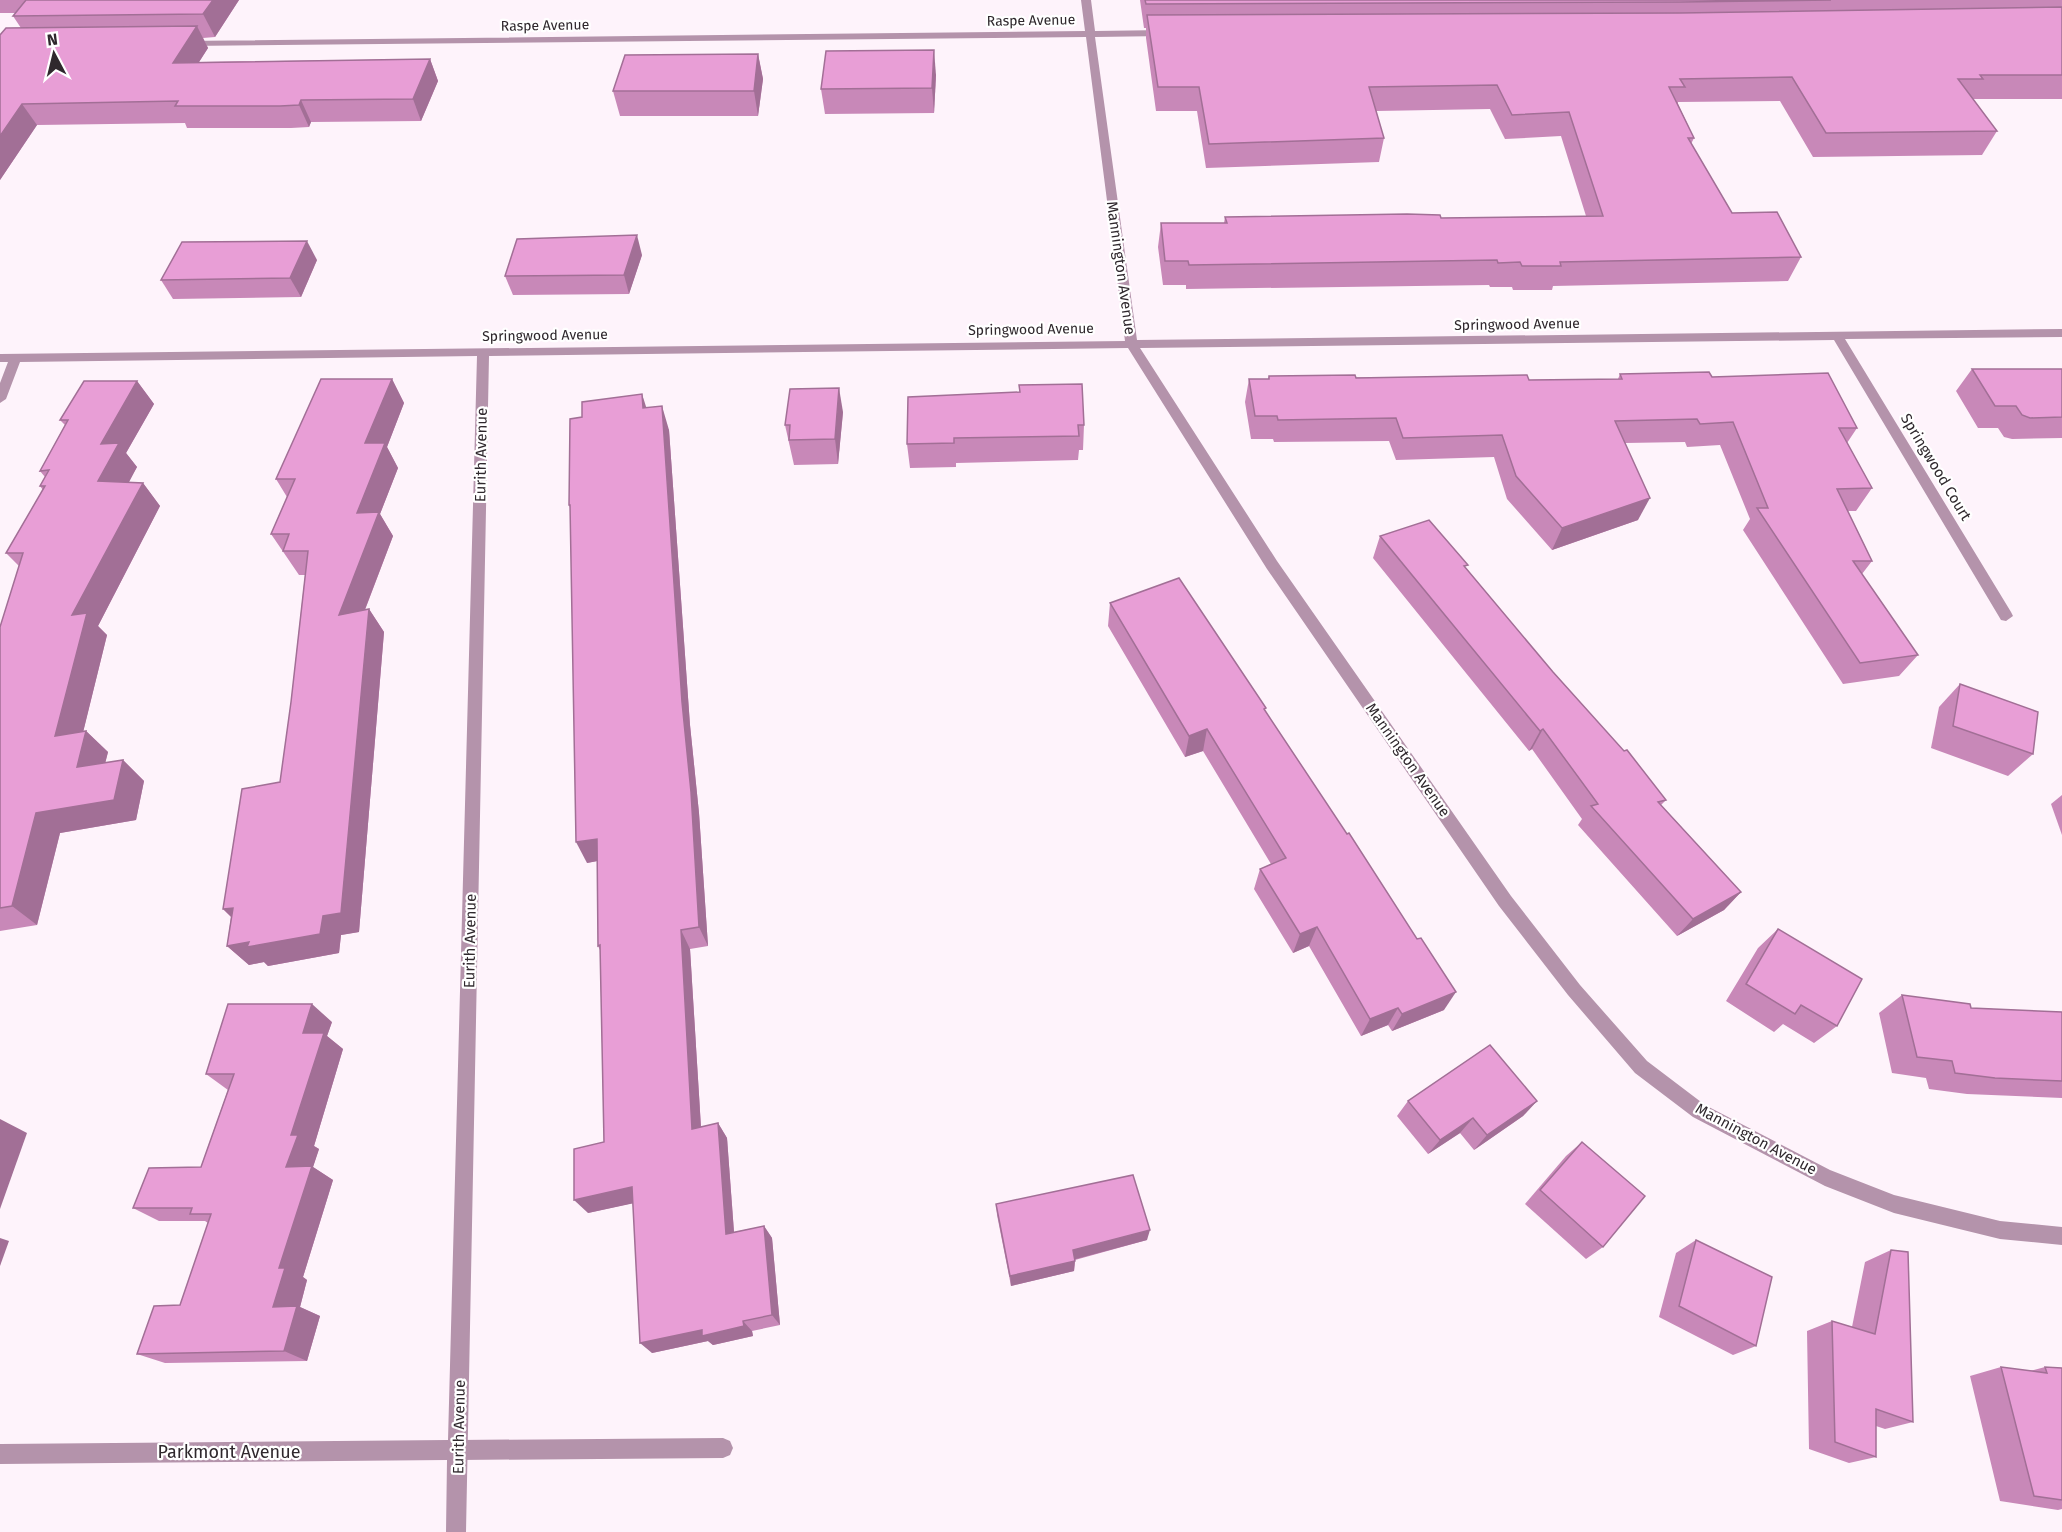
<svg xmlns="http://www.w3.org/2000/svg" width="2062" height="1532" font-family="'Fira Sans',sans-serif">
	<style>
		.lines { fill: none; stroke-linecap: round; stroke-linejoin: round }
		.lane { fill: #b493ab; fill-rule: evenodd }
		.street { fill: #b493ab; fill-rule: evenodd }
		.wall { fill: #c888b8 }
		.shaded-wall { fill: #a26f96 }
		.building { fill: #e89ed6; stroke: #a26f96; stroke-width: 1.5 }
		.labels { text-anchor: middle; stroke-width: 4.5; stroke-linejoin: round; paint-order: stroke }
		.far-street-label { font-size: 14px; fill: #2f282d; stroke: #fff }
		.street-label { font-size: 15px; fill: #2f282d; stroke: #fff }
		.near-street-label { font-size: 18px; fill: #2f282d; stroke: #fff }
	</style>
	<rect width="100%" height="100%" fill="#fef3fb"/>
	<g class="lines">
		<polygon class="lane" points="723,1438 730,1441 733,1448 730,1455 723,1458 459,1460 452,1457 449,1450 452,1443 459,1440"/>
		<polygon class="street" points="1081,0 1091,0 1095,31 1165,30 1170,33 1165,36 1095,37 1137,340 2062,329 2062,337 1845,339 2011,612 2013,616 2006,621 2001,620 1834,340 1140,348 1277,561 1511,896 1580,985 1647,1061 1705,1105 1830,1170 1894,1195 2000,1221 2062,1227 2062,1245 2000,1239 1894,1213 1825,1186 1693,1117 1635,1073 1568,995 1499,906 1267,569 1128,348 489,356 466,1532 446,1532 447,1460 0,1464 0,1444 448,1440 477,356 20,362 6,399 0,403 0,383 8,362 0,362 0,354 1125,341 1086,37 187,46 182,43 184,41 1085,31"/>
	</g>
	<g class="wall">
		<polygon points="0,0 239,0 215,37 203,38 208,48 199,62 430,59 438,81 421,121 311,122 309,127 291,128 187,128 185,123 37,125 0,180 21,28 13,16 16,13 0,13"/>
		<polygon points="1140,0 2062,0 2062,99 1973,99 1997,131 1982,155 1813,157 1780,101 1678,102 1678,104 1694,138 1691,144 1732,213 1801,257 1788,281 1553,286 1552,290 1513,290 1512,287 1490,287 1489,285 1186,289 1186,285 1163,285 1158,247 1161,223 1224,223 1225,217 1441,218 1586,216 1561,136 1505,139 1490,109 1376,111 1384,138 1379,162 1206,168 1197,111 1156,111 1146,38 1146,28 1144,28"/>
		<polygon points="758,54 763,79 758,116 620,116 613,91"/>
		<polygon points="936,75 934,113 825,114 821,89"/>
		<polygon points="642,255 629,294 513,295 505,276"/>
		<polygon points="317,260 301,297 173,299 161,280"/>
		<polygon points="1972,369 2062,369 2062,438 2012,439 2004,437 1998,428 1978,428 1956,391"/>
		<polygon points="1620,374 1712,377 1857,428 1847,443 1872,488 1856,511 1848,511 1872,561 1862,574 1918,655 1899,676 1843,684 1743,530 1750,519 1720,445 1687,447 1685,442 1625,443 1638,520 1552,550 1507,499 1494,457 1396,460 1389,441 1274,442 1273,439 1251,439 1245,402 1249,379 1268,379 1269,376 1529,380 1618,379"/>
		<polygon points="392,379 404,403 387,447 398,468 380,514 393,536 365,610 369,609 384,632 359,932 341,935 339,953 268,966 264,962 249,965 227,946 231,917 223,909 280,782 291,702 305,575 299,575 271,534 287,497 276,479"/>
		<polygon points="137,381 154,404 126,453 137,467 128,482 143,483 160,506 98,626 107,635 83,732 86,731 108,752 105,763 123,760 144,781 136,820 60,833 37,925 0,931 0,627 19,566 6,553 43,490 40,486 45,477 40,471 65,425 60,420"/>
		<polygon points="908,397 1084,425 1083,450 1079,450 1078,460 956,463 956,467 910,468 907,444"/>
		<polygon points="647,408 669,430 690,725 699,813 708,946 690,949 701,1127 718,1123 727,1138 734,1232 764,1226 772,1238 780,1325 752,1331 753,1336 713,1345 708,1341 652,1353 633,1203 588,1213 604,1142 600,950 598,946 597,861 587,863 571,510 569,505"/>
		<polygon points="843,412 838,464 794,465 785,425"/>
		<polygon points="1380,536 1466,568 1553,672 1666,800 1661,805 1741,892 1724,910 1677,936 1578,825 1582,819 1532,749 1529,751 1373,558"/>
		<polygon points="1110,603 1265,711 1444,1010 1392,1031 1388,1025 1361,1036 1309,946 1293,953 1254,889 1260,869 1271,864 1203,751 1185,757 1108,626"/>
		<polygon points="1960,684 2033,754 2008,776 1931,748 1939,707"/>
		<polygon points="2062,795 2062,835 2051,804"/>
		<polygon points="1778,929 1837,1026 1814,1043 1783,1024 1774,1032 1726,1001 1758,948"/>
		<polygon points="1902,995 1971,1008 2062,1012 2062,1098 1967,1094 1929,1089 1926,1078 1892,1073 1879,1013"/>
		<polygon points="332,1022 327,1036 343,1049 314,1146 319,1149 313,1167 333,1180 303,1277 307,1280 300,1307 320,1316 307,1361 165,1363 137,1354 180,1305 208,1223 205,1221 159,1221 133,1208 201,1167 228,1090 206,1074"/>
		<polygon points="1408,1101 1537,1101 1523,1116 1474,1150 1460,1133 1428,1154 1397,1116"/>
		<polygon points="1582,1142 1603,1247 1586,1259 1525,1204 1566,1156"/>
		<polygon points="996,1204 1147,1240 1075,1260 1074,1271 1011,1286 997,1215"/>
		<polygon points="1696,1240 1756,1346 1733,1355 1659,1317 1676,1253"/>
		<polygon points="1891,1250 1913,1422 1885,1429 1876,1426 1876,1457 1849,1463 1809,1449 1807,1331 1832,1321 1852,1327 1865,1262"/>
		<polygon points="2001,1367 2030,1371 2045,1367 2062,1368 2062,1509 2058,1510 2000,1501 1970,1376"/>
	</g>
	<g class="shaded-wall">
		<polygon points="213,0 239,0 215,37 203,14"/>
		<polygon points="197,26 208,48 185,84 173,63"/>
		<polygon points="934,50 936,75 934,113 932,88"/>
		<polygon points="758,54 763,79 758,116 754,91"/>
		<polygon points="430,59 438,81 421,121 413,99"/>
		<polygon points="301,100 311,122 309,127 299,105"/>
		<polygon points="22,104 37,125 0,180 0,136"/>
		<polygon points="637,235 642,255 629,294 624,275"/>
		<polygon points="307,241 317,260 301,297 290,278"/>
		<polygon points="392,379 404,403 387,447 398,468 380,514 393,536 354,638 339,615 357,513 365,443"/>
		<polygon points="137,381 154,404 126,453 137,467 117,505 98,481 101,444"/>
		<polygon points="839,388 843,412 838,464 835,439"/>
		<polygon points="642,394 650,419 643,408"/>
		<polygon points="662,406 669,430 690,725 699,813 708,946 699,927 682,702"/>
		<polygon points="143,483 160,506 98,626 107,635 77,757 55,736 72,615"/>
		<polygon points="1650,498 1638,520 1552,550 1562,528"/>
		<polygon points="369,609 384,632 359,932 341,935 339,953 268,966 264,962 249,965 227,946 323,916"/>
		<polygon points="1207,729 1203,751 1185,757 1189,736"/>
		<polygon points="1543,729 1532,749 1529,751 1540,731"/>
		<polygon points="86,731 108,752 99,788 77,767"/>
		<polygon points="123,760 144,781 136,820 60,833 37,925 12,906 36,813"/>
		<polygon points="597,839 608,859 587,863 576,842"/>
		<polygon points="1741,892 1724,910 1677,936 1693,919"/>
		<polygon points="233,908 244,929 223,909"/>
		<polygon points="1317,927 1309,946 1293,953 1300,934"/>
		<polygon points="681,930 690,949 702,1144 692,1129"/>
		<polygon points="1456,992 1444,1010 1392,1031 1402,1014"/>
		<polygon points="312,1004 332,1022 327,1036 343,1049 314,1146 319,1149 313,1167 333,1180 303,1277 307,1280 300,1307 320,1316 307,1361 284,1351 273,1307 279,1268 286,1167 291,1135 303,1033"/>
		<polygon points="1398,1008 1388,1025 1361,1036 1370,1019"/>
		<polygon points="1537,1101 1523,1116 1474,1150 1487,1135"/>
		<polygon points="1473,1118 1460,1133 1428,1154 1440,1140"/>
		<polygon points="0,1119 27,1133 0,1209"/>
		<polygon points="718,1123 727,1138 735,1246 726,1234"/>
		<polygon points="632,1187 644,1201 588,1213 574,1200"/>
		<polygon points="764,1226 772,1238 780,1325 772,1315"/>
		<polygon points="1150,1230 1147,1240 1072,1260 1073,1250"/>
		<polygon points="0,1238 9,1241 0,1266"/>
		<polygon points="1075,1261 1074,1271 1011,1286 1010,1276"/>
		<polygon points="743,1321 752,1331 753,1336 713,1345 708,1341 652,1353 640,1343"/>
	</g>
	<g class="building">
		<polygon points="26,0 213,0 203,14 13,16"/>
		<polygon points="1145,0 1831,0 1680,2 1146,4"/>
		<polygon points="2062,7 2062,75 1980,75 1983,79 1958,79 1997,131 1826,133 1792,77 1680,79 1685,87 1669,87 1694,138 1688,138 1732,213 1777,212 1801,257 1560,262 1561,266 1522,266 1520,262 1498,263 1497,260 1189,265 1188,261 1165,261 1161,223 1227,223 1225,217 1407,214 1440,215 1441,218 1603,216 1569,112 1512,115 1497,85 1369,87 1384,138 1209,144 1199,87 1158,87 1147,15 1680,13"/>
		<polygon points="197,26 173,63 430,59 413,99 301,100 299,105 280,106 175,106 178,101 22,104 0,136 0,35 6,28"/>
		<polygon points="934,50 932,88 821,89 826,51"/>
		<polygon points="758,54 754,91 613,91 625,55"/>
		<polygon points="637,235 624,275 505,276 517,239"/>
		<polygon points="307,241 290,278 161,280 182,242"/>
		<polygon points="1972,369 2062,369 2062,417 2030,418 2022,415 2016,406 1995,406"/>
		<polygon points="1709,372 1712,377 1828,373 1857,428 1839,428 1872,488 1837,489 1872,561 1853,561 1918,655 1860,663 1757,508 1768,508 1733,422 1700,424 1697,419 1615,421 1650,498 1562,528 1516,476 1502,435 1403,438 1396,418 1278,420 1277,416 1255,416 1249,379 1269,379 1269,376 1355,375 1356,378 1527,375 1529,380 1622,379 1620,374"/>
		<polygon points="321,379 392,379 365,443 385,443 357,513 379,512 339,615 369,609 341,913 323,916 320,934 247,947 249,942 227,946 233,908 223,909 242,789 280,782 291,702 308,551 283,551 289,534 271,534 295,479 276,479"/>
		<polygon points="84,381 137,381 101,444 119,443 98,481 143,483 72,615 87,613 55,736 86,731 77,767 123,760 114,800 36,813 12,906 0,908 0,627 23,553 6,553 45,486 40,486 49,470 40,471 68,420 60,420"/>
		<polygon points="1082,384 1084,425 1078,425 1079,436 954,438 954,443 907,444 908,397 1020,392 1019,385"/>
		<polygon points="839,388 835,439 789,440 790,425 785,425 790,389"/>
		<polygon points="642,394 643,408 662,406 682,702 691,792 699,927 681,930 692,1129 718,1123 726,1234 764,1226 772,1315 743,1321 744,1326 702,1336 702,1330 640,1343 632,1187 574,1200 574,1149 604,1142 600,945 598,946 597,839 576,842 570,505 569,505 570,419 582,417 582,402"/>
		<polygon points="1429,520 1468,565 1464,566 1553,672 1624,751 1627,750 1666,800 1658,802 1741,892 1693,919 1591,806 1598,804 1543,729 1540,731 1380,536"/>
		<polygon points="1179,578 1266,708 1264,709 1347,834 1349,833 1417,939 1421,938 1456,992 1402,1014 1398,1008 1370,1019 1317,927 1300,934 1260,869 1286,858 1207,729 1189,736 1110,603"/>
		<polygon points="1960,684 2038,712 2033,754 1953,726"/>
		<polygon points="1778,929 1862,979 1837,1026 1801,1005 1795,1014 1746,984"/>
		<polygon points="1902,995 1970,1004 1971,1008 2062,1012 2062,1081 1995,1078 1955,1073 1952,1061 1917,1057"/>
		<polygon points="228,1004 312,1004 303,1033 324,1033 291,1135 298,1135 286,1167 312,1166 279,1268 285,1268 273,1307 297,1306 284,1351 137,1354 154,1306 180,1305 211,1214 190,1214 192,1208 133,1208 149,1168 201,1167 234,1074 206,1074"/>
		<polygon points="1490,1045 1537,1101 1487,1135 1473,1118 1440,1140 1408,1101"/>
		<polygon points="1582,1142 1645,1196 1603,1247 1540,1190"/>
		<polygon points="1133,1175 1150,1230 1073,1250 1075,1261 1010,1276 996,1204"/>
		<polygon points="1696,1240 1772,1277 1756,1346 1679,1306"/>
		<polygon points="1891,1250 1908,1252 1913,1422 1876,1409 1876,1457 1835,1442 1832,1321 1875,1334"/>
		<polygon points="2001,1367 2047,1373 2045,1367 2062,1368 2062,1500 2034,1496"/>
	</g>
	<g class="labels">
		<g class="far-street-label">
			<text transform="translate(1031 20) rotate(-1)" y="5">Raspe Avenue</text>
			<text transform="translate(545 25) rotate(-1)" y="5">Raspe Avenue</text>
			<text transform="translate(1517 324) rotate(-1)" y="5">Springwood Avenue</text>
			<text transform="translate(1031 329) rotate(-1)" y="5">Springwood Avenue</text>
			<text transform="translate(545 335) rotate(-1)" y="5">Springwood Avenue</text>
		</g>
		<g class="street-label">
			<text transform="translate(1121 268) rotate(82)" y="5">Mannington Avenue</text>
			<text transform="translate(481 455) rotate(-89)" y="5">Eurith Avenue</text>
			<text transform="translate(1936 467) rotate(59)" y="5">Springwood Court</text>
			<text transform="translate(1408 760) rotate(55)" y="5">Mannington Avenue</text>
			<text transform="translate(470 941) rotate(-89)" y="5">Eurith Avenue</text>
			<text transform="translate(1756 1139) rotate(28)" y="5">Mannington Avenue</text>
			<text transform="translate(459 1427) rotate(-89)" y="5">Eurith Avenue</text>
		</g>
		<g class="near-street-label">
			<text x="229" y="1458">Parkmont Avenue</text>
		</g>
	</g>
	<g transform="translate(54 54) rotate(353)" stroke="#ffffff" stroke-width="4.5" paint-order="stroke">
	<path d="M0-4.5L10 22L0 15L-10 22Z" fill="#2f282d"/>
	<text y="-9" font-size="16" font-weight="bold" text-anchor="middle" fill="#2f282d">N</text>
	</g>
</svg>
